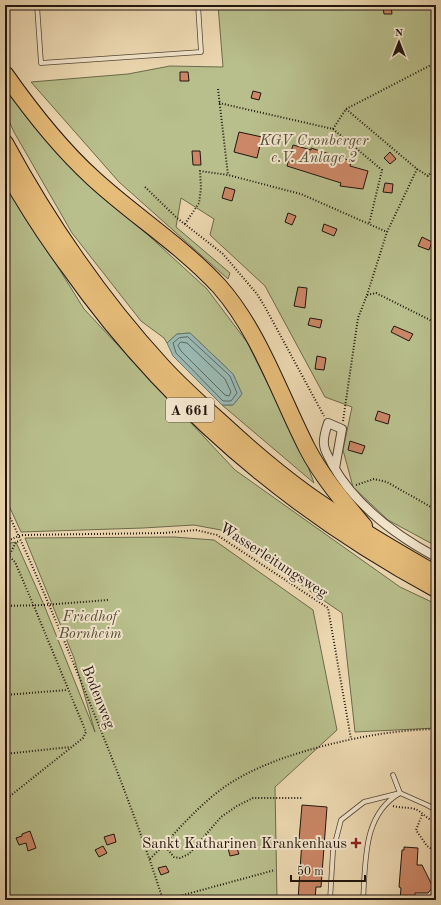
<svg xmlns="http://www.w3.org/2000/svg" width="441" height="905" font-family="'Old Standard TT',serif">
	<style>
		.green { fill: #b8bf8c; stroke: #6c6a4d }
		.water { fill: #9ab9b3; stroke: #697771 }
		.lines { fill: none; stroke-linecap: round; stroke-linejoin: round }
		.shore { stroke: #5d6760; stroke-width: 1 }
		.building { fill: #cb8767; stroke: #20150e }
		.lane-casing { stroke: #534637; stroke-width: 5.5 }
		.street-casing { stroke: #534637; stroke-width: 10 }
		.highway-casing { stroke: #20150e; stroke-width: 18 }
		.path { stroke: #20150e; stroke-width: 2; stroke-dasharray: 1 2; stroke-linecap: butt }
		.lane { stroke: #f3e6cd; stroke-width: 4 }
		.street { stroke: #f3e6cd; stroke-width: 8 }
		.highway { stroke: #e6bc79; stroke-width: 16 }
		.poi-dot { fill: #8f2418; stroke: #f3e6cd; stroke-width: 1.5 }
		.labels { text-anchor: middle; stroke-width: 4; stroke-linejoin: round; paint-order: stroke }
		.shield { fill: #f3e6cd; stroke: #5f5447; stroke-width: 1 }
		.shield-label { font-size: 14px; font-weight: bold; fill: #20150e }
		.park-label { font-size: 15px; font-style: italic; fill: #55503a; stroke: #f3e6cd }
		.street-label { font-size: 15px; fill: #20150e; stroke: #f3e6cd }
		.poi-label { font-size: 15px; fill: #20150e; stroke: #f3e6cd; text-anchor: end }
	</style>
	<rect width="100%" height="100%" fill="#edd9b2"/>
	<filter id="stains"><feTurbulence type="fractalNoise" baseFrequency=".005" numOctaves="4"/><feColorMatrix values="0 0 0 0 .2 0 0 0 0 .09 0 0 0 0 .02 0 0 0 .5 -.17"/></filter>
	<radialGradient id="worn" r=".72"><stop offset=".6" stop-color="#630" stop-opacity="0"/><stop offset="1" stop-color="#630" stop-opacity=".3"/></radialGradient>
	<g class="green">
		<polygon points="218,5 436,5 436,546 388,520 353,487 343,450 352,407 325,397 265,286 210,235 214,219 181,198 176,227 230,273 228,279 119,182 31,82 128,74 170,66 223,67"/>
		<polygon points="5,86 75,168 207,289 247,342 306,461 314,483 222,405 233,405 242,394 233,374 190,333 177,334 167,343 164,338 141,321 72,233 14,132 5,112"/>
		<polygon points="5,182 84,309 235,470 400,587 436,604 436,728 355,732 342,613 221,530 194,525 143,528 21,532 5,497"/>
		<polygon points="174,537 214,540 313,610 337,730 275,787 277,900 5,900 5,544 16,542 44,605 95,732 74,658 25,538"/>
	</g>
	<polygon class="water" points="190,333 233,374 242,394 233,405 222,405 173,356 167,343 177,334"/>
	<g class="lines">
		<g class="shore">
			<polygon points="188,337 230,376 237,393 231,401 223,401 176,353 173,343 179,338"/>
			<polygon points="181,342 187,343 225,379 231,392 229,396 225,395 181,351 178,346"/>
		</g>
	</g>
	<g class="building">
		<polygon points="391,6 392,14 384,14 383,7"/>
		<polygon points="180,72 188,72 189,81 180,81"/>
		<polygon points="253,91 261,93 259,100 251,98"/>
		<polygon points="239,132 262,137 257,158 234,152"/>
		<polygon points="293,145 311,150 311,148 351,161 350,166 368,171 363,189 340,186 341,183 287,166"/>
		<polygon points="192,151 200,151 201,165 193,165"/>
		<polygon points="390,152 396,159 390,164 384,158"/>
		<polygon points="385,183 393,184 392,193 383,192"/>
		<polygon points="225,187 235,190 232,201 222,198"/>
		<polygon points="288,213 296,216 292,225 285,222"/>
		<polygon points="324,224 337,229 334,236 322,231"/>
		<polygon points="422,237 432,242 429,250 418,246"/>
		<polygon points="298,287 307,288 305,308 294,306"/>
		<polygon points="310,318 322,320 320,328 308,325"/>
		<polygon points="394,326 413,334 409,341 391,332"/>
		<polygon points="317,356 326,358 324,370 315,369"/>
		<polygon points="378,411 390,415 388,424 375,420"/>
		<polygon points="350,441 365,446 362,454 348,450"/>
		<polygon points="302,805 327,807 321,887 316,887 315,900 298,900 302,840 299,840"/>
		<polygon points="30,831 36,848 28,851 26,843 19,845 16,838 22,836 22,834"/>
		<polygon points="114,834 116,842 107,845 104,837"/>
		<polygon points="103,846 107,853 99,857 95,850"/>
		<polygon points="236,846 239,854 230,856 228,848"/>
		<polygon points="404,847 418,848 417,865 422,865 432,885 432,888 428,893 415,893 414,900 400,900 401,888 399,887 402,850 404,850"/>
		<polygon points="166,866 169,872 161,875 158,868"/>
	</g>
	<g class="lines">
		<defs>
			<g id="lane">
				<polyline points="37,5 41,63 201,52 198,5"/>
				<polyline points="393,775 400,793 427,805 436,810"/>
				<path d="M 330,900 L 333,851 L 341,820 L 364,802 L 400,793 C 362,815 366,862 363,900"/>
			</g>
			<path id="street" d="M 335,468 L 342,429 L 328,423 C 326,429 323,438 324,444 C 324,451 329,457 332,464 C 355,505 395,535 436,557"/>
			<g id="highway">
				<path d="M 5,74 C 31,111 59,147 93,178 C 133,215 181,245 219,286 C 259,331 280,395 307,448 C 322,477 343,501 364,526"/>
				<path d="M 5,143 C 47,221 102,301 162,366 C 182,388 204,407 225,426 C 251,450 278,473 307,494 C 348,523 392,549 436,574"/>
				<path d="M 5,168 C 24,202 45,235 68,266 C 165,404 288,509 436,589"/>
			</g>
		</defs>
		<use href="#lane" class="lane-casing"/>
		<use href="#street" class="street-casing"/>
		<use href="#highway" class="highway-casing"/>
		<g class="path">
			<polyline points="218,89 228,175"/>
			<polyline points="219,103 333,129 382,170 369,224"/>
			<polyline points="346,109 417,169 428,176 436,167"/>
			<polyline points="333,129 346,109 433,64"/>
			<polyline points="145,187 177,218 223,254 257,294 265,307 324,416"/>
			<polyline points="185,224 199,203 201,188 200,171 228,175 301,194 387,232"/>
			<polyline points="367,295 387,232 417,169"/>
			<polyline points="343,421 358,318 367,295 376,293 436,323"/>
			<polyline points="356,485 374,479 387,482 436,510"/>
			<path d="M 5,507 C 32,563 56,621 80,679 C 110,752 139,825 163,900"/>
			<path d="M 5,541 C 12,540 16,536 23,535 L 164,533 L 196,530 L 217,535 L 328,608 L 351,739"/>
			<polyline points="5,557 9,556 16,542 20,541"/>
			<polyline points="5,606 44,605 108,600"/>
			<polyline points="5,695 67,690"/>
			<polyline points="5,754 70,747"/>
			<polyline points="5,800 83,738 86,732 33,604 15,562 9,556"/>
			<polyline points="434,803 436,797"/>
			<path d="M 393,806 C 400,808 407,807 415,809 C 421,811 427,819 436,823"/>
			<polyline points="422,815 416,830 427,846 430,848 436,848"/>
			<polyline points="164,845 174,857 180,858 189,854 221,817 237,806 253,798 303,798"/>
			<path d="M 150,859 C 176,833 200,802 232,782 C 258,766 287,756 316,748 C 356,737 395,730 436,729"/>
			<polyline points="165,900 275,870"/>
		</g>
		<use href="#lane" class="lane"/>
		<use href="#street" class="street"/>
		<use href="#highway" class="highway"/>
	</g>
	<path class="poi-dot" d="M354 837h4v4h4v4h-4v4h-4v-4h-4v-4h4z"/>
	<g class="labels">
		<rect class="shield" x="166" y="398" width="48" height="24" rx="3"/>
		<g class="shield-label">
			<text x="190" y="415">A 661</text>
		</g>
		<g class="park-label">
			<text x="314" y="145">KGV Cronberger<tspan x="314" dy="17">e.V. Anlage 2</tspan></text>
			<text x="90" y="621">Friedhof<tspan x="90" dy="17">Bornheim</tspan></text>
		</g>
		<g class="street-label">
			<text transform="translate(274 560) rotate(33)" y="5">Wasserleitungsweg</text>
			<text transform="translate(99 697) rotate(68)" y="5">Bodenweg</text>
		</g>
		<g class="poi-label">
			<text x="347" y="848">Sankt Katharinen Krankenhaus</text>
		</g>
	</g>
	<rect width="441" height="905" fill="none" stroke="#edd9b2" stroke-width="20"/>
	<rect x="6" y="6" width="429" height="893" fill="none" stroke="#20150e" stroke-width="2"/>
	<rect x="10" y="10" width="421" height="885" fill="none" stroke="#20150e"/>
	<g transform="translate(399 42)" stroke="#f3e6cd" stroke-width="3" paint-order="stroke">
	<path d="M0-3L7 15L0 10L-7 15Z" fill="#20150e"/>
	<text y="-6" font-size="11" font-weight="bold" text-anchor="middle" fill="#20150e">N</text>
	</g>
	<path d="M291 875v6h74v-6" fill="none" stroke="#20150e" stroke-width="2"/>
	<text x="297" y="875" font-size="12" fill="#20150e" stroke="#f3e6cd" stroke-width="3" paint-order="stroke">50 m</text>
	<rect width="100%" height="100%" filter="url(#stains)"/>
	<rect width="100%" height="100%" fill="url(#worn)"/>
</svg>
